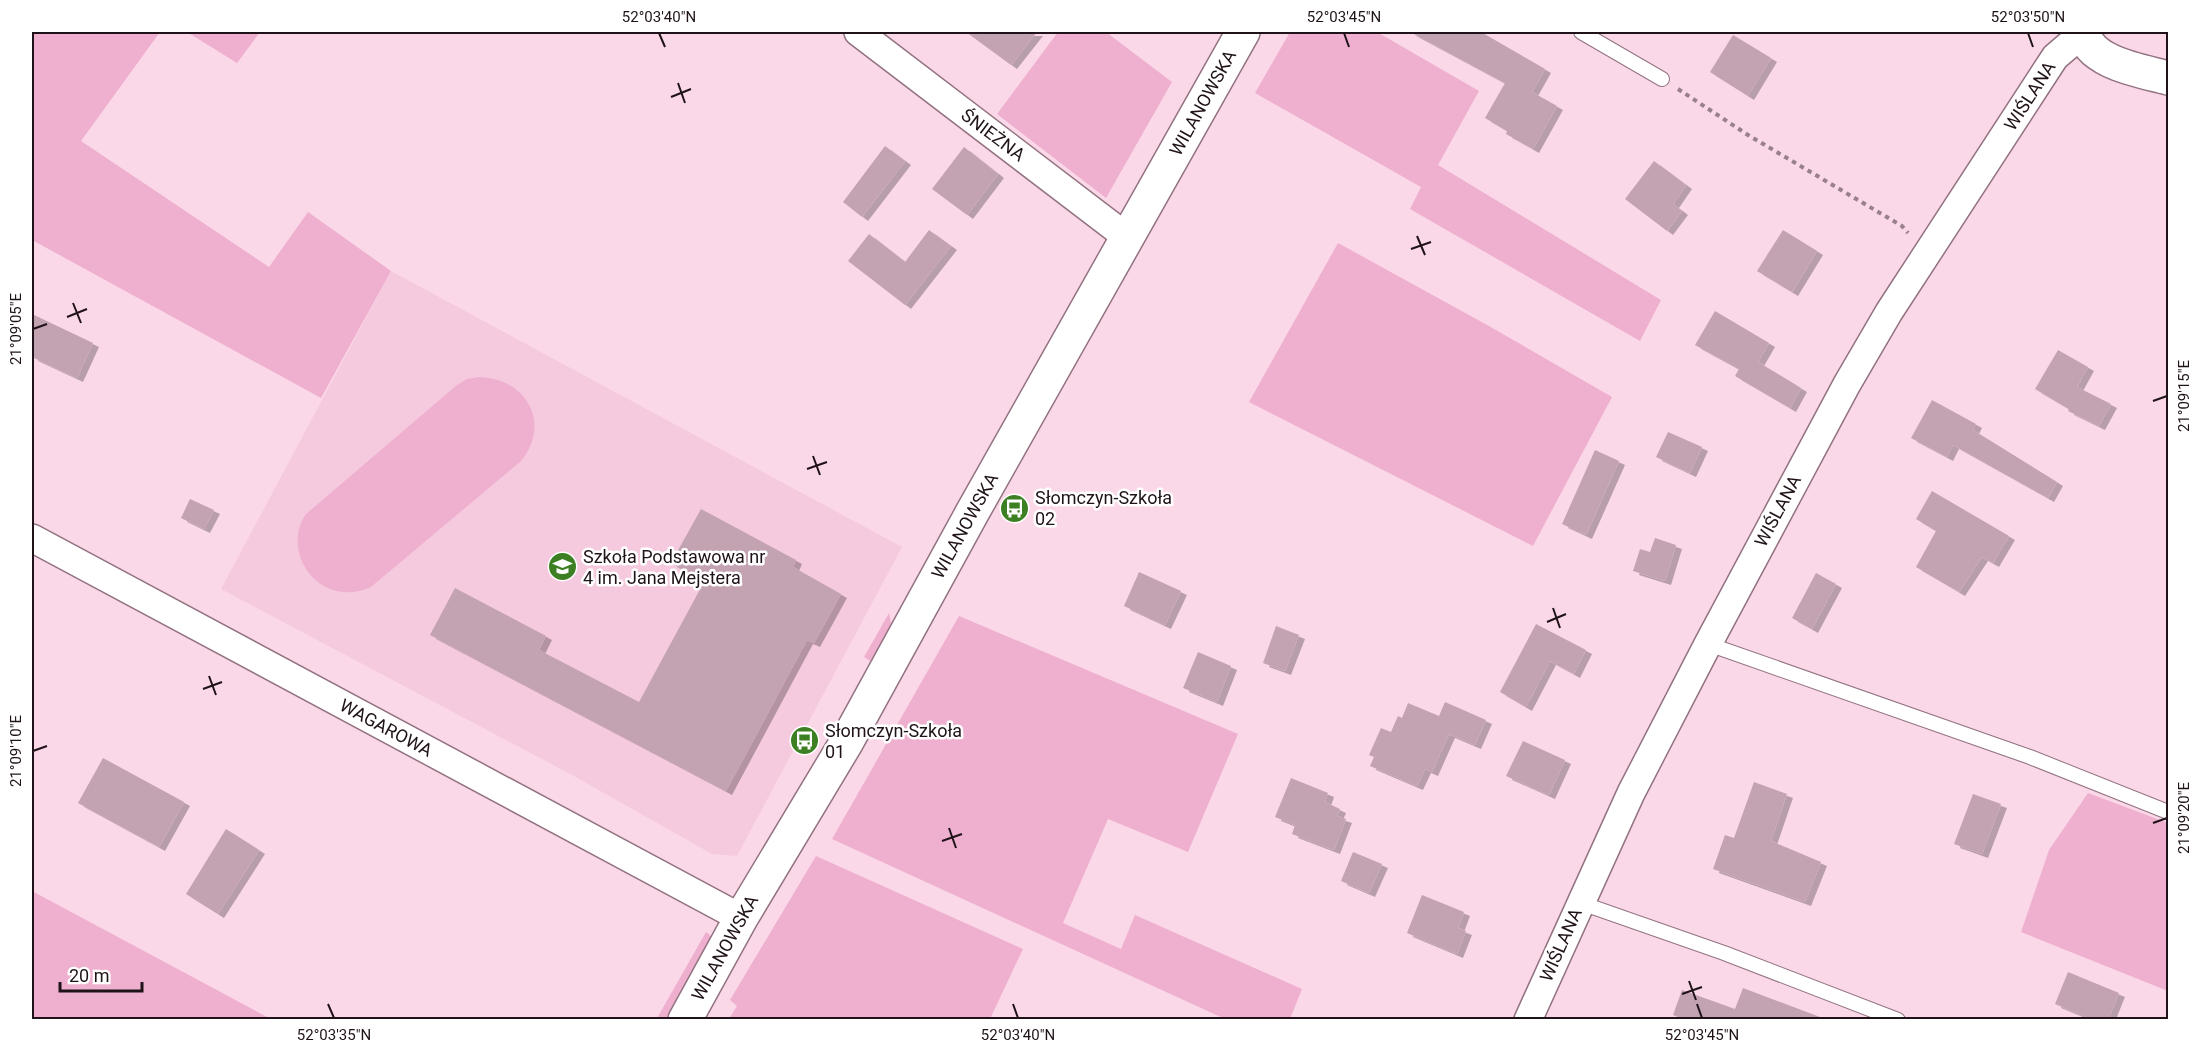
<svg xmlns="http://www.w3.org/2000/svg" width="2200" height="1051" font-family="Roboto,sans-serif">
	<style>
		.built { fill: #f5cade }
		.green { fill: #eeb0ce }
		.building { fill: #c3a2b1; filter: url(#shadow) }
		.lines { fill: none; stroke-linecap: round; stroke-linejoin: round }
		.service-casing { stroke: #927281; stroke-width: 16 }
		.minor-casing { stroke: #927281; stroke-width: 30 }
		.tertiary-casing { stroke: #927281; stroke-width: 36 }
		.secondary-casing { stroke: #927281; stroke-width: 36 }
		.path { stroke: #99808c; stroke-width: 4; stroke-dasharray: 4.5 4.5; stroke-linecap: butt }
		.service { stroke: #fff; stroke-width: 14 }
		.minor { stroke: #fff; stroke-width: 27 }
		.tertiary { stroke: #fff; stroke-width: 33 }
		.secondary { stroke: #fff; stroke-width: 33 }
		.ticks { fill: none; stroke: #1f1319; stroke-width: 2 }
		.labels { text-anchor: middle; stroke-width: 5; stroke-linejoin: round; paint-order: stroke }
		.street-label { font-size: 18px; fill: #1f1319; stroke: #fff }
		.poi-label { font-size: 18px; fill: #1f1319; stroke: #fff; text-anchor: start }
		.neatline { fill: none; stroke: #1f1319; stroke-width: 2 }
		.ticks-label { font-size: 15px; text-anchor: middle; fill: #1f1319 }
	</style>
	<defs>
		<filter id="shadow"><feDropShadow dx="6" dy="4" stdDeviation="0" flood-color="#0004"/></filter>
	</defs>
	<rect width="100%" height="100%" fill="#fbd8e8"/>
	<polygon class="built" points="391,271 902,547 737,856 712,854 572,775 221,589"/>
	<g class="green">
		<polygon points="32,32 160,32 81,141 269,267 308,212 391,271 321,398 32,240"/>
		<polygon points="187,32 260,32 237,63"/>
		<polygon points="1058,32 1106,32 1172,82 1106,198 997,114"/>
		<polygon points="1290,32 1377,32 1479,91 1438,165 1661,300 1640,341 1410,209 1421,187 1255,93"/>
		<polygon points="1338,243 1489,326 1612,397 1533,546 1249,402"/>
		<path d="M 479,377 C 526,378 552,423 521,461 L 371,587 C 362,591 353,593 344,592 C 306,589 285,544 306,514 L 457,385 L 467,379 Z"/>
		<polygon points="889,613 892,628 870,661 864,657"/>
		<polygon points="959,616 1238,734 1188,852 1108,819 1063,923 1121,949 1135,915 1302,989 1290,1019 1225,1019 832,839"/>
		<polygon points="2088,793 2168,823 2168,991 2021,932 2049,850"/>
		<polygon points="816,856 1023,949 990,1019 729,1019 737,1006 730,1000"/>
		<polygon points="32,891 271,1019 32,1019"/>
		<polygon points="706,932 710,935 712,943 670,1019 656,1020"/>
	</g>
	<g class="building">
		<polygon points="966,32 1037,32 1011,65"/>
		<polygon points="1410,32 1481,32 1545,69 1532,92 1557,106 1533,149 1506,134 1507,131 1485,118 1505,83"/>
		<polygon points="1733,35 1771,58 1748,96 1710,72"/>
		<polygon points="885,146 905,161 862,217 843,202"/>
		<polygon points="964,147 998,174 967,215 932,189"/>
		<polygon points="1654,161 1686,185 1673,204 1682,211 1667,231 1625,199"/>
		<polygon points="929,230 951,246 905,305 848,261 869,234 905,262"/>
		<polygon points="1783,230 1817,251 1792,292 1757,271"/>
		<polygon points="1715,311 1769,343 1758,362 1801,388 1790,408 1735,376 1739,369 1695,345"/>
		<polygon points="32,314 93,343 77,378 32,357"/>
		<polygon points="2058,350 2088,367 2077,387 2111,404 2099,426 2068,411 2069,409 2035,389"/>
		<polygon points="1932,400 1976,424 1973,430 2057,482 2048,498 1953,445 1947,457 1911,438"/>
		<polygon points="1668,432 1702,447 1690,473 1656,457"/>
		<polygon points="1595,450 1619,461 1586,535 1562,524"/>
		<polygon points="1932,491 2009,536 1993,563 1982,557 1959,592 1916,567 1936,531 1916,519"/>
		<polygon points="190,499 214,510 204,529 181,518"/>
		<polygon points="701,509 796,560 793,567 841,594 814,643 807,640 726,791 430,635 455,588 546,636 539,650 639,702 704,582 671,563"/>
		<polygon points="1655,538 1676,545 1665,581 1633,571 1640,549 1650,552"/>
		<polygon points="1139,572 1181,591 1165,625 1124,606"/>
		<polygon points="1816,573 1836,584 1812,629 1792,618"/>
		<polygon points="1536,624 1586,650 1574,674 1550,661 1526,707 1500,692"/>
		<polygon points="1276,626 1299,635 1285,671 1263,663"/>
		<polygon points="1198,652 1231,666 1217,702 1183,688"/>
		<polygon points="1445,702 1486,720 1475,745 1449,734 1432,772 1425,769 1417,786 1370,766 1374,757 1369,755 1381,728 1391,732 1398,716 1402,718 1408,703 1439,716"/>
		<polygon points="1523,741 1565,760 1549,795 1506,776"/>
		<polygon points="103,758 184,802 159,847 78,803"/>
		<polygon points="1291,778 1328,793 1325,802 1340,809 1337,816 1346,819 1334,850 1292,834 1295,825 1275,817"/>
		<polygon points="1754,782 1787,794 1771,841 1821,862 1805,902 1713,869 1725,835 1734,838"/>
		<polygon points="1973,794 2001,804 1982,854 1954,844"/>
		<polygon points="226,829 259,850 218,914 186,894"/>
		<polygon points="1353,852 1382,864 1369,893 1341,881"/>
		<polygon points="1422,895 1464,912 1458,928 1466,931 1457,954 1407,933"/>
		<polygon points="2068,972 2119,993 2108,1020 2094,1020 2055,1004"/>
		<polygon points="1743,988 1820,1017 1820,1020 1685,1020 1673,1015 1682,990 1735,1009"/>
	</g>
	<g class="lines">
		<defs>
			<g id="service">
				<polyline points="1581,32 1662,79"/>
				<polyline points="1708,644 2030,757 2168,812"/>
				<polyline points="1581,903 1724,953 1898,1020"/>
			</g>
			<g id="minor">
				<polyline points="858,32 1128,238"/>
				<polyline points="32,538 741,918"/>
				<polyline points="1528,1020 1631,793 1708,644 1847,384 1889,312 2055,57 2069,45 2084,38"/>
			</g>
			<path id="tertiary" d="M 2084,32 C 2088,63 2143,71 2168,78"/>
			<polyline id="secondary" points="685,1020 741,918 846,743 972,513 1243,32"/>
		</defs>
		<use href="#service" class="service-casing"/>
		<use href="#minor" class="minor-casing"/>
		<use href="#tertiary" class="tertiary-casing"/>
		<use href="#secondary" class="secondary-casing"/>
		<polyline class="path" points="1678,89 1748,135 1902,226 1908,233"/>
		<use href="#service" class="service"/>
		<use href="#minor" class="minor"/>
		<use href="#tertiary" class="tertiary"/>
		<use href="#secondary" class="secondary"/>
	</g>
	<path class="ticks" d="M 659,33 L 665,47M 1344,33 L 1349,47M 2028,33 L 2033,47M 678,83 L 685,103M 671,97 L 691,89M 1417,236 L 1425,255M 1411,249 L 1431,242M 73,303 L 81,323M 67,317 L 87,309M 33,329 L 47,324M 2153,401 L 2167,396M 813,456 L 820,475M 807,469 L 827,462M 1553,608 L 1560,628M 1547,622 L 1566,614M 209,676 L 216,695M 203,689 L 222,682M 33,751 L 47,746M 2153,823 L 2167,818M 949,828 L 956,848M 942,841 L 962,834M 1689,981 L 1696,1000M 1682,994 L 1702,987M 328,1004 L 334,1018M 1013,1004 L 1018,1018M 1697,1004 L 1702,1018"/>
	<defs>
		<symbol id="bus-disc" viewBox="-11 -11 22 22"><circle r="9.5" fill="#3c8023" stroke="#fff"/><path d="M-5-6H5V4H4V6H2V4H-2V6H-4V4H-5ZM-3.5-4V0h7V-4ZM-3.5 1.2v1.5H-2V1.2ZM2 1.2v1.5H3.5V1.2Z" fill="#fff"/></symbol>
		<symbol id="school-disc" viewBox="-11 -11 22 22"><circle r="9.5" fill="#3c8023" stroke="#fff"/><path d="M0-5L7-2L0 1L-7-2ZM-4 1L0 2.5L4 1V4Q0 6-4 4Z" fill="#fff"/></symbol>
	</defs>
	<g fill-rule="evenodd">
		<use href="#bus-disc" x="998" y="492" width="33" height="33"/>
		<use href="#school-disc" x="546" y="550" width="33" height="33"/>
		<use href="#bus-disc" x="788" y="724" width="33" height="33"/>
	</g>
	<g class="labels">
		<g class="street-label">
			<text transform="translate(2030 96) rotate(-57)" y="6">WIŚLANA</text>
			<text transform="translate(1203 103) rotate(-61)" y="6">WILANOWSKA</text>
			<text transform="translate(993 135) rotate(37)" y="6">ŚNIEŻNA</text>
			<text transform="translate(1778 511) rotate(-62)" y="6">WIŚLANA</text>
			<text transform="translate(965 526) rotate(-61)" y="6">WILANOWSKA</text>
			<text transform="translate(386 728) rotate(28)" y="6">WAGAROWA</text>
			<text transform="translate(1561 945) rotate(-66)" y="6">WIŚLANA</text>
			<text transform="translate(725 948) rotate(-61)" y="6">WILANOWSKA</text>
		</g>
		<g class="poi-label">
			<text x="1035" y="504">Słomczyn-Szkoła<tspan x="1035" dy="21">02</tspan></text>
			<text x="583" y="563">Szkoła Podstawowa nr<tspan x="583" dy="21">4 im. Jana Mejstera</tspan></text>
			<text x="825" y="737">Słomczyn-Szkoła<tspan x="825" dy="21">01</tspan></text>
		</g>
	</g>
	<rect width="2200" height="1051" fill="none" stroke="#ffffff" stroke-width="66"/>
	<path d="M60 982v9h82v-9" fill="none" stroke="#1f1319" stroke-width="3"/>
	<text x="69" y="982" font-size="18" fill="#1f1319" stroke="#ffffff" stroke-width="4.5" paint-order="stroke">20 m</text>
	<rect x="33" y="33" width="2134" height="985" class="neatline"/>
	<g class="ticks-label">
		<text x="659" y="22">52°03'40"N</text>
		<text x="1344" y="22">52°03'45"N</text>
		<text x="2028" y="22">52°03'50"N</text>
		<text transform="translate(16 329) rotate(-90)" y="5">21°09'05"E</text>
		<text transform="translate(2184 396) rotate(-90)" y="5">21°09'15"E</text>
		<text transform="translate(16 751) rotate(-90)" y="5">21°09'10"E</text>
		<text transform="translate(2184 818) rotate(-90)" y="5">21°09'20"E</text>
		<text x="334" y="1040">52°03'35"N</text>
		<text x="1018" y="1040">52°03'40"N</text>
		<text x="1702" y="1040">52°03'45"N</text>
	</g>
</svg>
